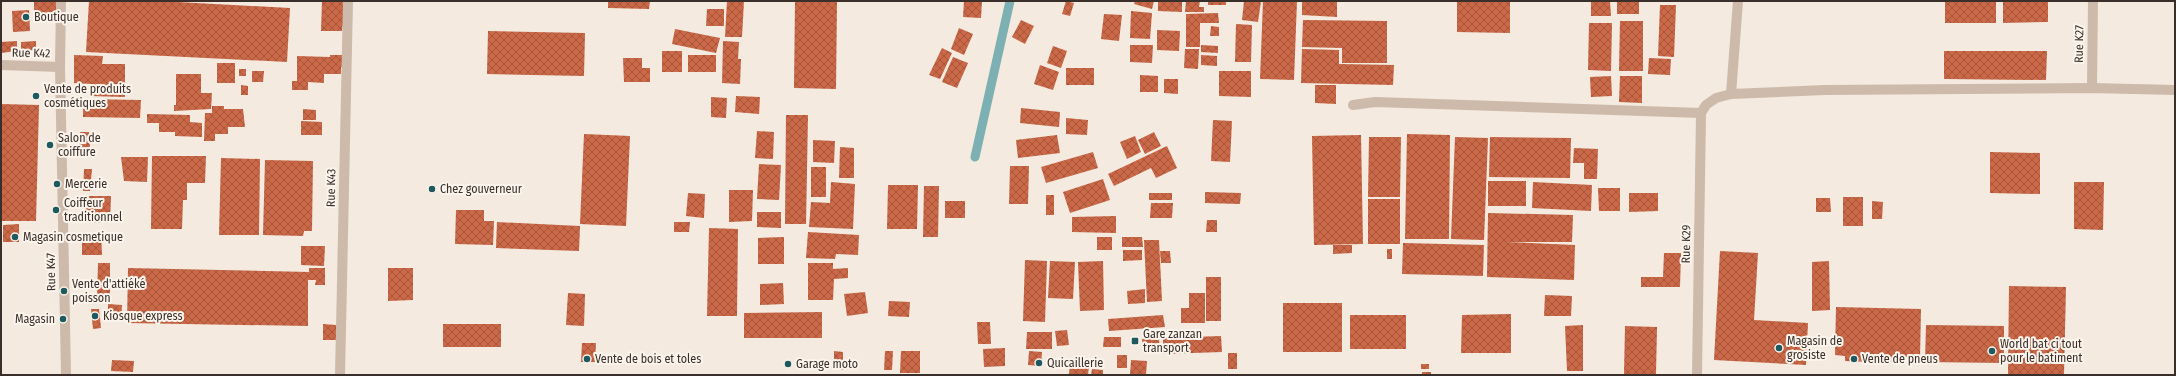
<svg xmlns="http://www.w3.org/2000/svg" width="2176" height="376" font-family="'Fira Sans Condensed',sans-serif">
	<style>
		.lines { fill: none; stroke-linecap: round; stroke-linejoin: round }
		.stream { stroke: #7db0b2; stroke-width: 9 }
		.building { fill: url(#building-cross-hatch) }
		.street { stroke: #cdbaaa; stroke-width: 10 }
		.poi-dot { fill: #1d595e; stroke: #fbf4ec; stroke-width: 1.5 }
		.labels { text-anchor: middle; stroke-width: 4; stroke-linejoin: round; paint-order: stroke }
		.poi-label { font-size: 12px; fill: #3a2f2a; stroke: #fbf4ec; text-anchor: start }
		.street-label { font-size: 12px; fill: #3a2f2a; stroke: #fbf4ec }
	</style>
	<defs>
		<pattern id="building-cross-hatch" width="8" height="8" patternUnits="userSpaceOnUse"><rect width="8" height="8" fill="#ca6847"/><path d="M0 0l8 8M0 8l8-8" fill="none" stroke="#a5563b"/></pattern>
	</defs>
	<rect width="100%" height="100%" fill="#f4eadf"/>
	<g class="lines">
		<polyline class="stream" points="975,157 1010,1"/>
	</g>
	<g class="building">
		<rect x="34" y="1" width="22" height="15"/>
		<polygon points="89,1 159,1 290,8 287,62 86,52"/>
		<polygon points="322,1 346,1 342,31 321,31"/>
		<polygon points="608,1 650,1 649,9 608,8"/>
		<polygon points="727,1 744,1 742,37 725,37"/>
		<polygon points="795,1 837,1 836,89 794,88"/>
		<polygon points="964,1 982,1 981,18 963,17"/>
		<polygon points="1066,1 1074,3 1070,16 1062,14"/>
		<polygon points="1135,1 1154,1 1152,9 1134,4"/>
		<polygon points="1158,1 1182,1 1182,12 1158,11"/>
		<polygon points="1186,1 1200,1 1199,7 1204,7 1204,12 1185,12"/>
		<rect x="1208" y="1" width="18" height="4"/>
		<polygon points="1244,1 1261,1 1258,22 1242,20"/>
		<polygon points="1263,1 1297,1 1294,80 1260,79"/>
		<polygon points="1302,1 1337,1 1337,17 1302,15"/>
		<polygon points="1457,1 1510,1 1510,33 1457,32"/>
		<polygon points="1591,1 1610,1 1611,16 1591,16"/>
		<rect x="1617" y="1" width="22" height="13"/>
		<rect x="1945" y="1" width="51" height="22"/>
		<polygon points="2003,1 2048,1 2048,22 2003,23"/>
		<polygon points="1660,5 1676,5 1674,57 1658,56"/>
		<polygon points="707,9 724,9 724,26 706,26"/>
		<polygon points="29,10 30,31 13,32 12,11"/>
		<polygon points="1131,11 1152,13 1150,39 1130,38"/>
		<polygon points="1218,13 1219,23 1200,23 1200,47 1186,47 1186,14"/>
		<polygon points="1104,14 1122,15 1119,41 1101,39"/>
		<polygon points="1021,20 1034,26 1025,44 1012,37"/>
		<polygon points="1303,20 1387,21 1387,63 1342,63 1342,48 1302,47"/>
		<polygon points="1620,21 1643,21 1643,71 1619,71"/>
		<polygon points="1589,23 1612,23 1611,71 1588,70"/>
		<polygon points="1236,24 1252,25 1251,62 1235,62"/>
		<polygon points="1211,26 1219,27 1219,36 1210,36"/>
		<polygon points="959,28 973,34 964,55 951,49"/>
		<polygon points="675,29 720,38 716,53 672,44"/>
		<polygon points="1157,30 1180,31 1179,51 1157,50"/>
		<polygon points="488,31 585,33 584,76 487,74"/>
		<polygon points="17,41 17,51 1,53 1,42"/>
		<polygon points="36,41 36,50 21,51 21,42"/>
		<polygon points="723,41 739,42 738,59 741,59 740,84 722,83"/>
		<polygon points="1130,45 1153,45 1152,63 1130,62"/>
		<polygon points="1201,45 1218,46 1218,53 1201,52"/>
		<polygon points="1053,46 1067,51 1061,68 1047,63"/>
		<polygon points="942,48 952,53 940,79 929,75"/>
		<polygon points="1185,49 1199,49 1198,69 1184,68"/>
		<polygon points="1302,49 1339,50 1339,64 1394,65 1393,85 1301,83"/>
		<rect x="662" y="51" width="20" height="21"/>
		<polygon points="1944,51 2047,51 2046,80 1944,79"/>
		<polygon points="74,55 103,56 102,64 125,64 125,97 90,96 91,84 74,83"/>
		<polygon points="330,55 345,55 345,67 341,67 341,74 324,74 324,83 308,82 308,90 292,90 292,81 297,81 297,56 330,57"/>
		<rect x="688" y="55" width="28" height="17"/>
		<polygon points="1201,55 1217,56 1217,66 1201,65"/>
		<polygon points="953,57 968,63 957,88 942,82"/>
		<polygon points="623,58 642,58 642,68 650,68 650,82 624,82"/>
		<polygon points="1649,58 1671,59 1670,75 1648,74"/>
		<rect x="217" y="63" width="18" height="20"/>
		<polygon points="1040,65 1059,72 1053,90 1034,84"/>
		<rect x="1066" y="68" width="28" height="17"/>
		<rect x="239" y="69" width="7" height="7"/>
		<polygon points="252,71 264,71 263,82 252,82"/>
		<polygon points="1219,71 1251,71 1251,97 1219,96"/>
		<polygon points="176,74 201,74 201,93 212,93 211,109 174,111 174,105 176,105"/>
		<polygon points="1140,75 1158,76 1158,92 1140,92"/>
		<polygon points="1611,76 1612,96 1591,97 1590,77"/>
		<polygon points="1620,76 1642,76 1642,103 1619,102"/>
		<polygon points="1164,79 1178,79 1178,94 1164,93"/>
		<polygon points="241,85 248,86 248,95 241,95"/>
		<polygon points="1315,85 1336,85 1336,104 1315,103"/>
		<polygon points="736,96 760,97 759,114 735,112"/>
		<polygon points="711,97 727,98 726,118 711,117"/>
		<polygon points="83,99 141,100 140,118 83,117"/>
		<polygon points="1,104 39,105 36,221 1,221"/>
		<polygon points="212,106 224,106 224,109 243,109 245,127 228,127 228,134 215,134 215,141 204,141 205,113 212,113"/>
		<polygon points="1021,108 1060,112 1059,127 1020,123"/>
		<polygon points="303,109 316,110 316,120 303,120"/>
		<polygon points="147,114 190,115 190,122 202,123 202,137 175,136 175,132 159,132 159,123 147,123"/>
		<polygon points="786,115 808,115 806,224 785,224"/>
		<polygon points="1066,118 1088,120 1087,135 1066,134"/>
		<polygon points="1213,120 1232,121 1230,162 1211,161"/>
		<polygon points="301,121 322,122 322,135 301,135"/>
		<polygon points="757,131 774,132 773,159 755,158"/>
		<polygon points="80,132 89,132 90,148 79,148"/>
		<polygon points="1154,132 1161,146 1145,154 1138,140"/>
		<polygon points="584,134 630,136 626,226 580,224"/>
		<polygon points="1407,134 1450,135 1449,239 1405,239"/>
		<polygon points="1057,135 1060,153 1018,158 1016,140"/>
		<polygon points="1361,135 1363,244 1314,245 1312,136"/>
		<polygon points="1135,136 1141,152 1127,159 1120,142"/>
		<polygon points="1369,137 1401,137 1400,197 1368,197"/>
		<polygon points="1455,137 1488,138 1484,240 1451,239"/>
		<polygon points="1490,137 1571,138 1570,178 1489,177"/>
		<polygon points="813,140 835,141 834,163 813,162"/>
		<polygon points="1167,146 1177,168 1156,178 1151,168 1114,186 1108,174"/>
		<polygon points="840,147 854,148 854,178 839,178"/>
		<polygon points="1574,148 1598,149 1597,179 1584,179 1584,163 1573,163"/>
		<polygon points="1093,152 1098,168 1046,183 1041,167"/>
		<polygon points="1990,152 2040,153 2040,194 1990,193"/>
		<polygon points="152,156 206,156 205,183 187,183 187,200 183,200 182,229 151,229"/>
		<polygon points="121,157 148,157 147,182 124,181"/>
		<polygon points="221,158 260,159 259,235 219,235"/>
		<polygon points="265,160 313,161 312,231 304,231 303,236 263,235"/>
		<polygon points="759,164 781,165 779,200 757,199"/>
		<polygon points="1010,166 1029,166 1028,204 1009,204"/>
		<rect x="811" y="167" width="15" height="30"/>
		<polygon points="84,169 92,169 90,191 83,191"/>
		<polygon points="1103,179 1110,200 1070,213 1063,192"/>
		<rect x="1488" y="181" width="38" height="25"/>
		<polygon points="831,182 855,184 853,229 809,227 811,202 830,203"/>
		<polygon points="1533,182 1592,185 1591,211 1532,208"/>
		<polygon points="2074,182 2104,182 2103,230 2074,229"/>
		<polygon points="888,185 918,185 917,229 887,229"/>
		<polygon points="924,186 939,186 938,237 923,237"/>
		<polygon points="1598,188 1620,188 1620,211 1599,211"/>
		<polygon points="729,190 753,190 752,221 729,222"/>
		<polygon points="1205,192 1241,193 1240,204 1205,203"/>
		<polygon points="688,193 705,194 704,218 686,216"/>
		<rect x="1149" y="193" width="23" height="7"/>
		<polygon points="1629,193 1658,193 1658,211 1629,212"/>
		<rect x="1046" y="195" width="8" height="20"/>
		<polygon points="85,196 111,196 110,223 85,222"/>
		<rect x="1843" y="197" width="20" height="29"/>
		<polygon points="1816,198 1830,198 1831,212 1816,212"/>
		<rect x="1368" y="199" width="32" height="45"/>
		<rect x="945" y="201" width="20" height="17"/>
		<polygon points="1872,201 1883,202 1882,219 1872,219"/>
		<polygon points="1151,203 1173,203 1172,218 1150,218"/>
		<polygon points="456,210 484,210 484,221 494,221 493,245 455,244"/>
		<polygon points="757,212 781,212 781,228 757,227"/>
		<polygon points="1488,213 1573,215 1572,242 1506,242 1575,245 1574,280 1487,277"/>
		<polygon points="1116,216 1116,233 1072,232 1072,217"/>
		<polygon points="1207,220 1217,220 1217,232 1206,232"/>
		<polygon points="497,222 580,226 579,251 496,248"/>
		<polygon points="674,222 690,222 689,232 674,232"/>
		<polygon points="19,224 19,242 3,242 3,225"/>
		<polygon points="709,228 738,229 737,316 707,316"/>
		<polygon points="808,232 859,235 858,255 836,254 835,259 806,258"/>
		<polygon points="101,233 102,255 82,255 82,234"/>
		<polygon points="784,237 784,264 758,264 758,238"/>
		<rect x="1097" y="237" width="15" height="13"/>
		<polygon points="1122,237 1142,237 1143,247 1122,247"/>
		<polygon points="1144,240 1159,240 1162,301 1147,302"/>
		<polygon points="1403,243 1484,245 1483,276 1402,274"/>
		<polygon points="1333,245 1352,245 1352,253 1333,254"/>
		<polygon points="301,246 325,246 324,266 301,265"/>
		<rect x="1387" y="249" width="5" height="10"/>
		<polygon points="1123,250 1142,250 1142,260 1123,261"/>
		<polygon points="1160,251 1170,251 1171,263 1161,263"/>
		<polygon points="1720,251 1758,253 1754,320 1808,323 1806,365 1714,360"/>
		<polygon points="1664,253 1681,253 1680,287 1641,287 1641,277 1663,277"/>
		<polygon points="1025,260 1047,261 1045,322 1023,321"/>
		<polygon points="1050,261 1075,262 1073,299 1048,298"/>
		<polygon points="1103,261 1104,310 1080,311 1078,262"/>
		<polygon points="1829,261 1830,310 1812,311 1812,262"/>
		<polygon points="98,263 110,263 110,296 97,296"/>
		<polygon points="808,263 833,263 833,269 848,268 848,278 834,279 833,300 808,300"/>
		<polygon points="128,268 309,272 309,268 325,268 325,285 315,285 316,280 308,280 308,326 127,323"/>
		<polygon points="388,268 413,268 413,300 388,301"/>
		<rect x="1206" y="277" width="15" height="44"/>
		<polygon points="783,283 784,304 760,305 760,284"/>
		<polygon points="2009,286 2066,287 2064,375 2008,375"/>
		<polygon points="1145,289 1145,303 1128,304 1127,291"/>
		<polygon points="865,292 868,313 847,316 844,294"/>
		<polygon points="568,293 585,294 584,326 566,325"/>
		<polygon points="1189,293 1205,293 1205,323 1181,323 1181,308 1189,308"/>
		<polygon points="1545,295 1572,296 1571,316 1544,316"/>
		<polygon points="889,301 910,302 909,317 888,316"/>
		<rect x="1283" y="303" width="59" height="49"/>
		<polygon points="108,304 122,305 121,321 108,321"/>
		<polygon points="1836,307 1921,309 1920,358 1905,357 1905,362 1878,361 1878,354 1870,354 1870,362 1845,361 1845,356 1835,355"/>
		<polygon points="91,309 99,309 101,328 93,329"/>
		<polygon points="822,312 822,338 744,338 744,313"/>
		<polygon points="1511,314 1511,353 1461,353 1462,315"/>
		<polygon points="1163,315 1165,327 1109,331 1108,319"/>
		<rect x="1350" y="315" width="56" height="34"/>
		<polygon points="977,322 990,322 991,344 978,344"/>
		<polygon points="323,324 336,325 336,340 323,340"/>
		<rect x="443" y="324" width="58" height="23"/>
		<polygon points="1583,325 1583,371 1567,371 1565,326"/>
		<polygon points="1926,325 2004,326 2004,363 1925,362"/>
		<polygon points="1625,326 1657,327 1656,374 1624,374"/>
		<polygon points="1067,330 1069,345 1057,346 1055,331"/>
		<polygon points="1027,332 1052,332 1052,349 1026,349"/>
		<polygon points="1221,336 1222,352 1163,354 1163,338"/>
		<polygon points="1104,337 1121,337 1121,347 1103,347"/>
		<polygon points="1159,338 1160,352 1143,353 1142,339"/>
		<polygon points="582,343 596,343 595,362 581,362"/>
		<polygon points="1005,348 1005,366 984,367 983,349"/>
		<polygon points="834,351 843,352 843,370 834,370"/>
		<polygon points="885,351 893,351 892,370 884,370"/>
		<polygon points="901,351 920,351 920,373 900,373"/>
		<polygon points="1029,351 1042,352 1041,366 1028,365"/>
		<rect x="1228" y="353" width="9" height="16"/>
		<rect x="1117" y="355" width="10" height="13"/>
		<polygon points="112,360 134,361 133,372 111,371"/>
		<polygon points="1131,360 1147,361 1146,375 1130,375"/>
		<rect x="1421" y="364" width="8" height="5"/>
		<polygon points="1070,365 1089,366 1088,375 1069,374"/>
		<polygon points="1092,369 1103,370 1103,375 1091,375"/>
		<rect x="1422" y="372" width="9" height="3"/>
	</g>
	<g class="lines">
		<g class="street">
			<polyline points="61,1 60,67 66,375"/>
			<polyline points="1,65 60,67"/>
			<polyline points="2092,88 2093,1"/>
			<polyline points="1731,94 1738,1"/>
			<polyline points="1353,105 1375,102 1701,113"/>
			<polyline points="340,375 348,1"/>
			<polyline points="1697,375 1701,113 1706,105 1716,98 1731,94 1825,90 2092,88 2175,90"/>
		</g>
	</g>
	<g class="poi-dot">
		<circle cx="26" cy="17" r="4"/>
		<circle cx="36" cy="96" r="4"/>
		<circle cx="50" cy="145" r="4"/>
		<circle cx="57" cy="184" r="4"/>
		<circle cx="432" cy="189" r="4"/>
		<circle cx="56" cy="210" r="4"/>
		<circle cx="15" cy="237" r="4"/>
		<circle cx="64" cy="291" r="4"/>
		<circle cx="95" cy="316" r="4"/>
		<circle cx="63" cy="319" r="4"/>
		<rect x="1131" y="337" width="8" height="8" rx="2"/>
		<circle cx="1779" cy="348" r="4"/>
		<circle cx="1992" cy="351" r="4"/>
		<circle cx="587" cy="359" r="4"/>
		<circle cx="1854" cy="359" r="4"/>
		<circle cx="1039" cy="363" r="4"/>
		<circle cx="788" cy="364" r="4"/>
	</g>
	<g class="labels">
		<g class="poi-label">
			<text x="34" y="21">Boutique</text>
			<text x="44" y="93">Vente de produits<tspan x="44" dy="14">cosmétiques</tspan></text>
			<text x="58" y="142">Salon de<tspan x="58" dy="14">coiffure</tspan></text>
			<text x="65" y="188">Mercerie</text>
			<text x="440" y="193">Chez gouverneur</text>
			<text x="64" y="207">Coiffeur<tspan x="64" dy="14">traditionnel</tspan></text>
			<text x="23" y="241">Magasin cosmetique</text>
			<text x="72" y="288">Vente d'attiéké<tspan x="72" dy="14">poisson</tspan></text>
			<text x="103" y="320">Kiosque express</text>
			<text x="55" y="323" text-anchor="end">Magasin</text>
			<text x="1143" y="338">Gare zanzan<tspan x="1143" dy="14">transport</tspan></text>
			<text x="1787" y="345">Magasin de<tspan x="1787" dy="14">grosiste</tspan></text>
			<text x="2000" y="348">World bat ci tout<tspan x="2000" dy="14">pour le batiment</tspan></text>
			<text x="595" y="363">Vente de bois et toles</text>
			<text x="1862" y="363">Vente de pneus</text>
			<text x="1047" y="367">Quicaillerie</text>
			<text x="796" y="368">Garage moto</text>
		</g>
		<g class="street-label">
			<text transform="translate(2079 44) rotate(-89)" y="4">Rue K27</text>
			<text transform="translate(31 53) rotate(1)" y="4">Rue K42</text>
			<text transform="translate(331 188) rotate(-89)" y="4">Rue K43</text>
			<text transform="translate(1686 244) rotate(-89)" y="4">Rue K29</text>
			<text transform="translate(51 272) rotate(-91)" y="4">Rue K47</text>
		</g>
	</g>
	<rect width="2176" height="376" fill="none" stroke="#3a2f2a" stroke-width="4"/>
</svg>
